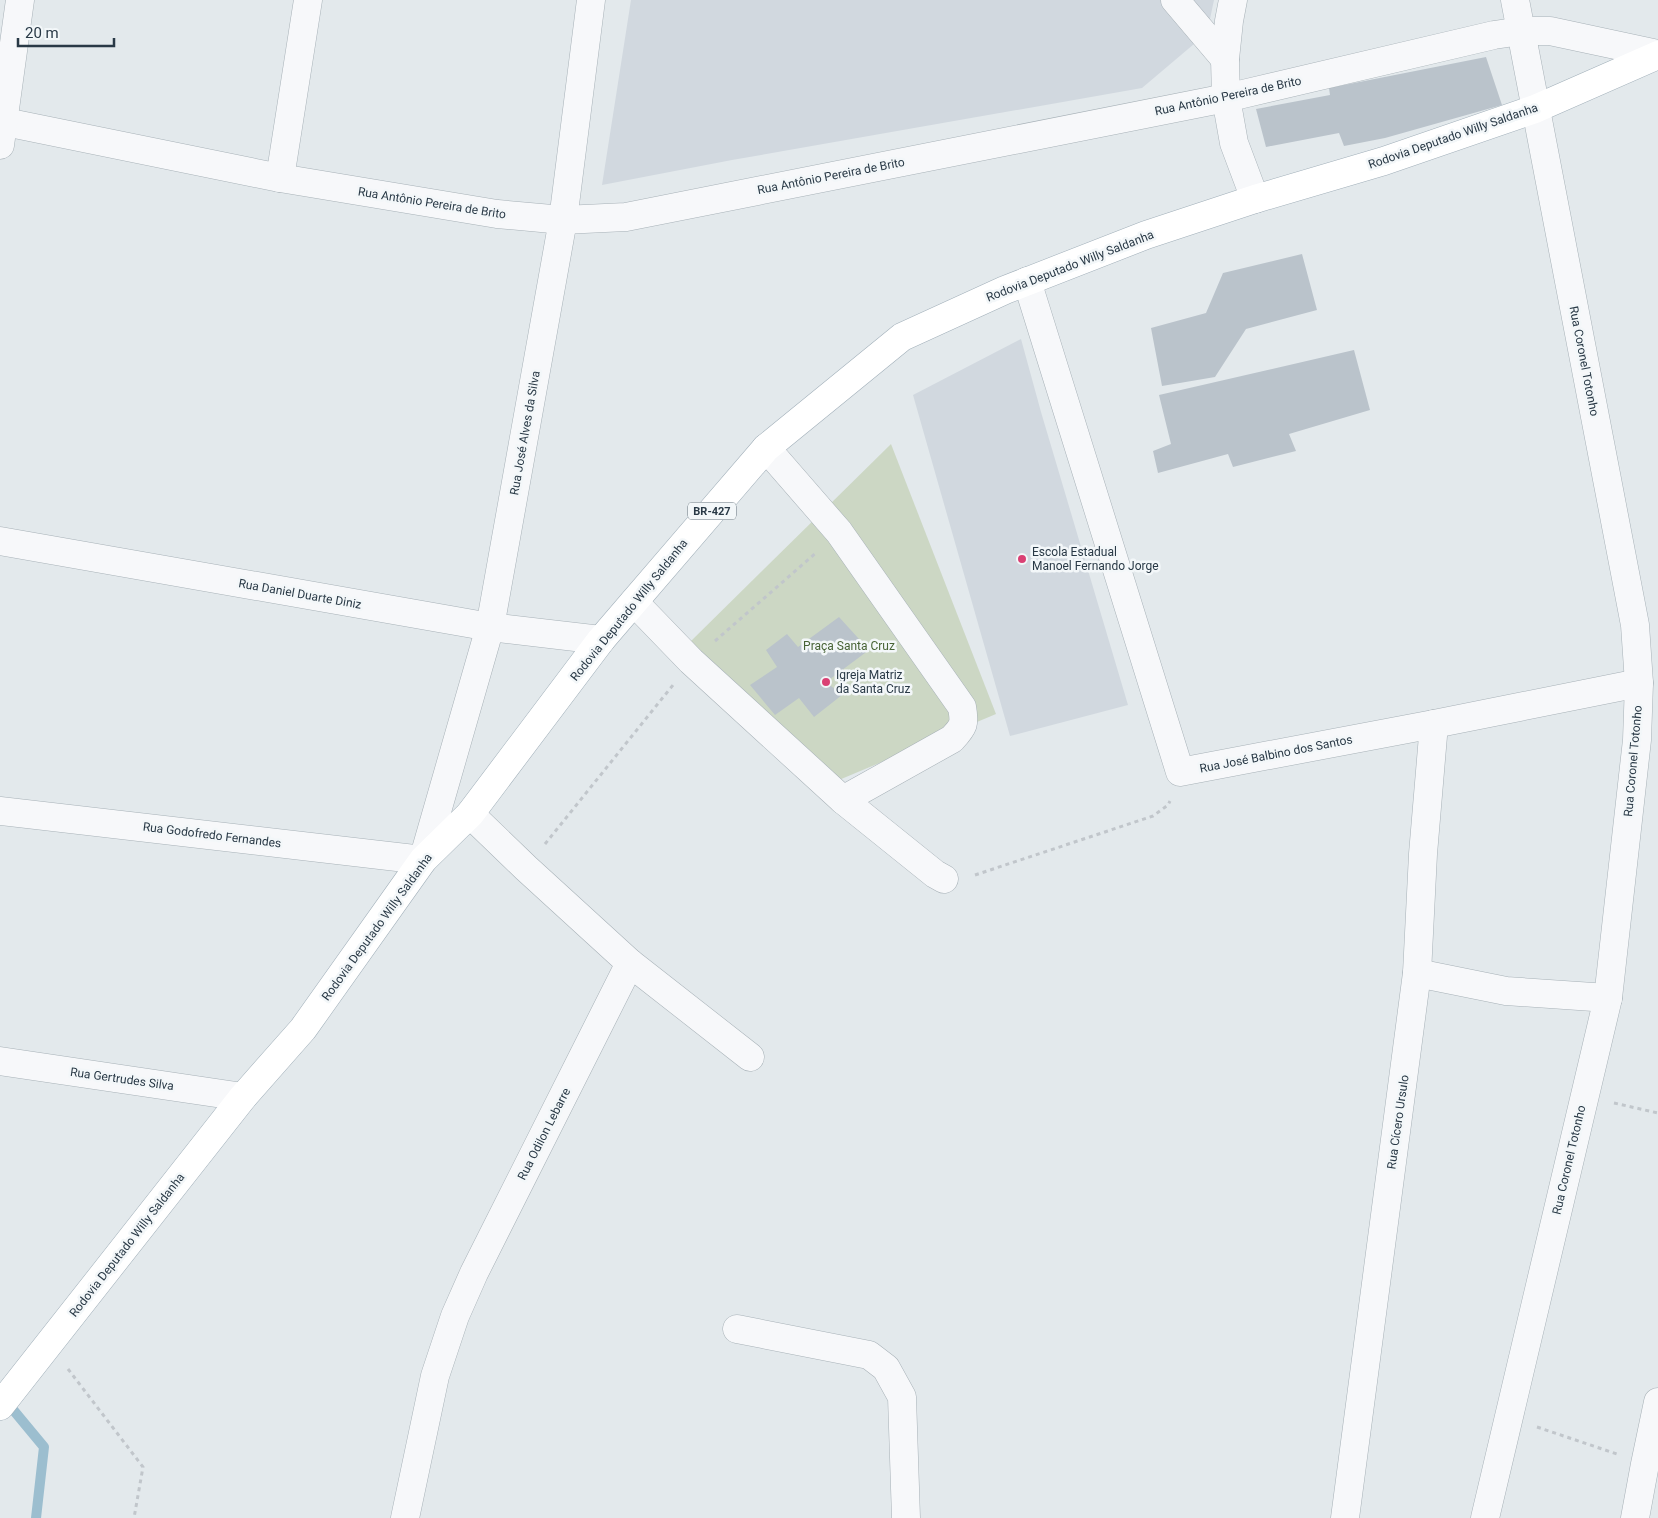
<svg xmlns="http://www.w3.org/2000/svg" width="1658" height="1518" font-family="Roboto,sans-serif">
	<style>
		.built { fill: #d1d8df }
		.green { fill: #ccd7c4 }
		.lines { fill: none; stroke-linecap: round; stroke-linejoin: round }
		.stream { stroke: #9cbecf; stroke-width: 10 }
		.building { fill: #bac3cb }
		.minor-casing { stroke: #a7b1b7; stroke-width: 29 }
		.major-casing { stroke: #a1afb9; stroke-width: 29 }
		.path { stroke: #c1c6cb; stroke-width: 3; stroke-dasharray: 4 4; stroke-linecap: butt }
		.minor { stroke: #f7f8fa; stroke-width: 28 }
		.major { stroke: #fff; stroke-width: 28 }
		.poi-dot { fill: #da4074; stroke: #f3f7f9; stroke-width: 2 }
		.labels { text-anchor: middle; stroke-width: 5; stroke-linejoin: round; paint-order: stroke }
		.shield { fill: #f3f7f9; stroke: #66727c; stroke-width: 1 }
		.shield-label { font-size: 11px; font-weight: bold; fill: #293946 }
		.street-label { font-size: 12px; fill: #293946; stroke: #f3f7f9 }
		.poi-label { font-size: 12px; fill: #293946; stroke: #f3f7f9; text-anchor: start }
		.park-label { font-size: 12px; fill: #476335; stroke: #f3f7f9 }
	</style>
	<rect width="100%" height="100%" fill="#e3e9ec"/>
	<g class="built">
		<polygon points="631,0 1214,0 1207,33 1142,88 732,160 602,185"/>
		<polygon points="1021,339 1041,412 1128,705 1010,736 913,395"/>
	</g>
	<polygon class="green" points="891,444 996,714 827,785 689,643"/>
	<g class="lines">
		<polyline class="stream" points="5,1400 44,1447 36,1518"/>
	</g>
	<g class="building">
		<polygon points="1486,57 1502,105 1385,138 1344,146 1339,133 1266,147 1256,109 1330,95 1329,88"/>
		<polygon points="1302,254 1317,310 1246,329 1215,377 1162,386 1151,328 1206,313 1223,273"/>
		<polygon points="1354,350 1370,410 1289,434 1296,451 1233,467 1228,454 1158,473 1153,451 1171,444 1159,395"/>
		<polygon points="839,617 869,650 826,682 842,695 814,717 799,698 775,715 750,685 777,667 766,650 787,634 798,647"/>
	</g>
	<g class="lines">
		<defs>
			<g id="minor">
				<polyline points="1175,0 1225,59"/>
				<polyline points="1233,0 1229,21 1225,59 1226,98 1234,143 1255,199"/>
				<polyline points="0,121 280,178 497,214 563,220 626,217 1226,98 1494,35 1521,31 1550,31 1658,54"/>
				<polyline points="0,145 20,0"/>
				<polyline points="280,178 308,0"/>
				<polyline points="1027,281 1180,772 1434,724 1639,683"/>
				<path d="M 766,448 L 839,532 L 962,707 C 965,724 964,726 952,739 L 843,800"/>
				<polyline points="0,541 490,627 601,640"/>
				<polyline points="634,602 691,661 843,800 935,874 944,879"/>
				<polyline points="0,811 423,860 490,627 563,220 591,0"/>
				<polyline points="630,963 750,1057"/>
				<polyline points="1417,973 1506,991 1608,998"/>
				<polyline points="0,1061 243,1097"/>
				<polyline points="737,1329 869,1355 886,1368 902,1397 906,1518"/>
				<polyline points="405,1518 435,1376 455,1316 474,1273 630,963 526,868 470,814"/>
				<polyline points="1345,1518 1417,973 1423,854 1434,724"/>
				<polyline points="1485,1518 1608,998 1637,740 1639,683 1635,625 1515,0"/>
				<polyline points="1635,1518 1645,1464 1658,1402"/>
			</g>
			<polyline id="major" points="0,1406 243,1097 303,1029 423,860 470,814 601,640 766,448 902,337 1005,290 1146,235 1255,199 1384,161 1535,109 1658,55"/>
		</defs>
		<use href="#minor" class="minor-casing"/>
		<use href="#major" class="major-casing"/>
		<g class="path">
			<polyline points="715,641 817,552"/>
			<polyline points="545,844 673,685"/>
			<polyline points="975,875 1153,816 1168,805 1170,801"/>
			<polyline points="1614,1103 1658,1113"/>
			<polyline points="68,1369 143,1467 134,1518"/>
			<polyline points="1537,1427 1617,1454"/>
		</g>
		<use href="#minor" class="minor"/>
		<use href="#major" class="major"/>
	</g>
	<g class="poi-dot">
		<circle cx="1022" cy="559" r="5"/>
		<circle cx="826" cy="682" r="5"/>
	</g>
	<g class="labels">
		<rect class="shield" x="688" y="502.5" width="48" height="17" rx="4"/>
		<g class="shield-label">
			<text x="712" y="515">BR-427</text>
		</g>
		<g class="street-label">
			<text transform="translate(1228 96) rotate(-12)" y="4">Rua Antônio Pereira de Brito</text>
			<text transform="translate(1453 136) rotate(-19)" y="4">Rodovia Deputado Willy Saldanha</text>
			<text transform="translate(831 176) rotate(-11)" y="4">Rua Antônio Pereira de Brito</text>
			<text transform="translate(432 203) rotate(9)" y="4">Rua Antônio Pereira de Brito</text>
			<text transform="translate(1070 266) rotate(-21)" y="4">Rodovia Deputado Willy Saldanha</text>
			<text transform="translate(1584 361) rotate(79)" y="4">Rua Coronel Totonho</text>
			<text transform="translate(525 433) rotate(-80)" y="4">Rua José Alves da Silva</text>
			<text transform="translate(300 594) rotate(10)" y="4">Rua Daniel Duarte Diniz</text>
			<text transform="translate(629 610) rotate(-51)" y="4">Rodovia Deputado Willy Saldanha</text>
			<text transform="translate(1276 754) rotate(-11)" y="4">Rua José Balbino dos Santos</text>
			<text transform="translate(1633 761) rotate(-85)" y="4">Rua Coronel Totonho</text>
			<text transform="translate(212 835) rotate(7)" y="4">Rua Godofredo Fernandes</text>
			<text transform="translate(377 927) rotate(-54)" y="4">Rodovia Deputado Willy Saldanha</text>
			<text transform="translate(122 1079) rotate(8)" y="4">Rua Gertrudes Silva</text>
			<text transform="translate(1398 1122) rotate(-82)" y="4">Rua Cícero Ursulo</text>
			<text transform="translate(544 1134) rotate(-63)" y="4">Rua Odilon Lebarre</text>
			<text transform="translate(1569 1160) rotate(-77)" y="4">Rua Coronel Totonho</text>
			<text transform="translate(127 1245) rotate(-52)" y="4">Rodovia Deputado Willy Saldanha</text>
		</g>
		<g class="poi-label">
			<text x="1032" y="556">Escola Estadual<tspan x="1032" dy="14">Manoel Fernando Jorge</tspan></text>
			<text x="836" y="679">Igreja Matriz<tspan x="836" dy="14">da Santa Cruz</tspan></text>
		</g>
		<g class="park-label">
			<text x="849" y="650">Praça Santa Cruz</text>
		</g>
	</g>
	<path d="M18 38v8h96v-8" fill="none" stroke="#293946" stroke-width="2.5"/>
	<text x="25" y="38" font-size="15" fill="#293946" stroke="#f3f7f9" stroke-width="4" paint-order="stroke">20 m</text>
</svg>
